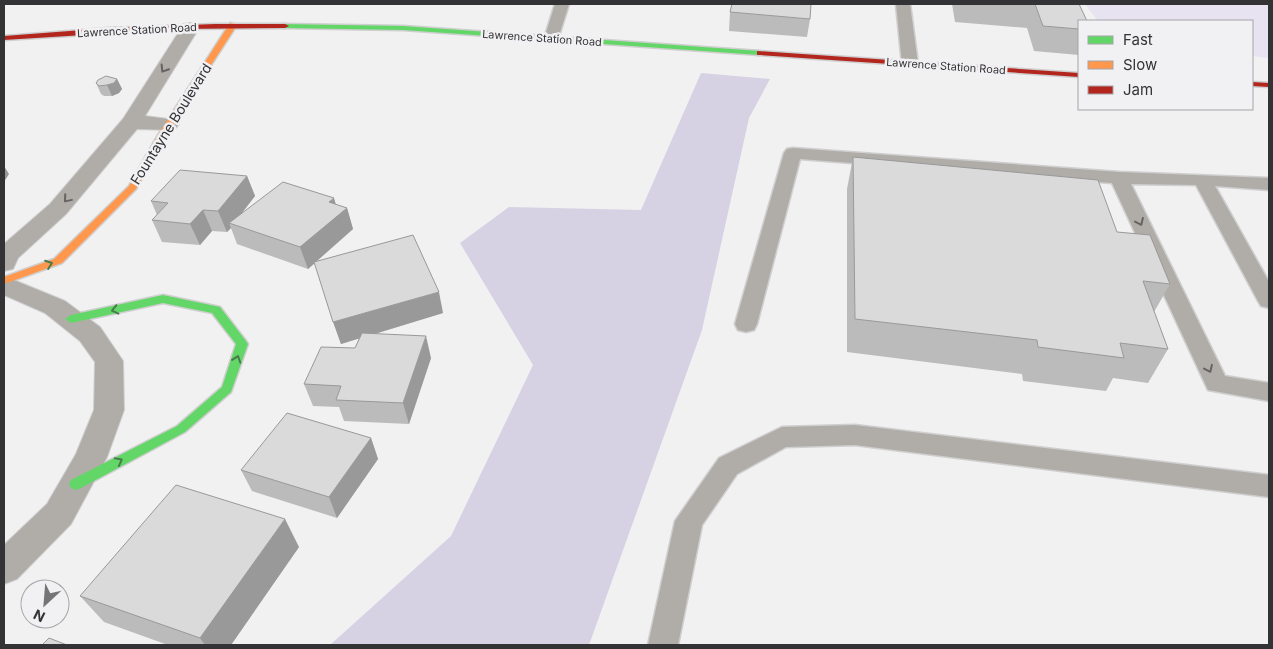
<svg xmlns="http://www.w3.org/2000/svg" width="1273" height="649" font-family="Inter,sans-serif">
	<style>
		.green { fill: #e7e3f1 }
		.forest { fill: #d7d1e4 }
		.lines { fill: none; stroke-linecap: round; stroke-linejoin: round }
		.lane-casing { stroke: #cfcfd0; stroke-width: 3 }
		.street-casing { stroke: #cfcfd0; stroke-width: 2 }
		.fast-casing { stroke: #cfcfd0; stroke-width: 3 }
		.slow-casing { stroke: #cfcfd0; stroke-width: 3 }
		.jam-casing { stroke: #cfcfd0; stroke-width: 3 }
		.lane { fill: #b0ada8; fill-rule: evenodd }
		.street { fill: #b0ada8; fill-rule: evenodd }
		.fast { fill: #63d668; fill-rule: evenodd }
		.slow { fill: #ff974d; fill-rule: evenodd }
		.jam { fill: #b3261e; fill-rule: evenodd }
		.wall { fill: #bbbbbc }
		.shaded-wall { fill: #999 }
		.building { fill: #dadadb; stroke: #999 }
		.oneway { stroke: #656362 }
		.oneway2 { stroke: #497c4b }
		.labels { text-anchor: middle; stroke-width: 5; stroke-linejoin: round; paint-order: stroke }
		.far-street-label { font-size: 11px; fill: #333234; stroke: #f1f0f3 }
		.street-label { font-size: 14px; fill: #333234; stroke: #f1f0f3 }
	</style>
	<rect width="100%" height="100%" fill="#f1f1f2"/>
	<polygon class="green" points="1085,4 1269,4 1269,58 1252,56 1252,21 1103,21 1097,20"/>
	<polygon class="forest" points="701,73 770,79 749,118 702,330 589,645 330,645 451,536 533,365 460,243 509,207 641,210"/>
	<g class="lines">
		<defs>
			<g id="lane">
				<polygon points="555,4 569,4 558,39 556,42 546,42 544,39"/>
				<polygon points="896,4 910,4 918,64 915,67 905,67 902,64"/>
				<polygon points="793,148 1119,172 1269,178 1269,190 1215,186 1269,282 1269,308 1261,306 1258,301 1196,185 1131,184 1225,376 1269,383 1269,401 1208,390 1112,183 800,159 757,324 754,330 746,332 738,330 735,324 784,153 787,149"/>
				<polygon points="855,425 1269,475 1269,497 855,445 786,447 737,474 702,525 678,645 648,645 675,521 719,458 782,427"/>
			</g>
			<g id="street">
				<polygon points="190,23 196,24 199,28 145,116 176,120 179,124 176,128 169,130 137,129 66,214 18,258 13,269 4,271 4,244 50,204 123,119 184,24"/>
				<polygon points="4,276 65,301 100,327 123,361 124,410 107,457 71,524 17,579 4,584 4,545 47,504 76,454 94,410 95,362 80,341 45,313 4,295"/>
			</g>
			<g id="fast">
				<polygon points="282,24 403,26 760,51 764,53 760,55 403,30 285,28 282,28"/>
				<polygon points="163,295 220,307 246,341 248,344 231,392 185,432 81,488 76,490 71,488 69,484 71,480 177,426 222,387 236,344 212,313 163,303 71,323 65,319 71,315"/>
			</g>
			<polygon id="slow" points="230,23 237,25 166,135 136,189 62,263 4,284 4,277 54,259 129,186 158,135"/>
			<g id="jam">
				<polygon points="215,24 285,24 289,26 285,28 180,29 4,40 4,36 109,28"/>
				<polygon points="757,51 1079,73 1079,77 760,55 757,55"/>
				<polygon points="1252,82 1269,83 1269,87 1252,86"/>
			</g>
		</defs>
		<use href="#lane" class="lane-casing"/>
		<use href="#street" class="street-casing"/>
		<use href="#fast" class="fast-casing"/>
		<use href="#slow" class="slow-casing"/>
		<use href="#jam" class="jam-casing"/>
		<use href="#lane" class="lane"/>
		<use href="#street" class="street"/>
		<use href="#fast" class="fast"/>
		<use href="#slow" class="slow"/>
		<use href="#jam" class="jam"/>
	</g>
	<g class="wall">
		<polygon points="952,4 1079,4 1079,55 1034,51 1027,28 955,22"/>
		<polygon points="730,12 810,19 807,37 729,31"/>
		<polygon points="117,79 122,89 119,93 112,96 104,96 101,94 96,83"/>
		<polygon points="853,157 1117,232 1170,284 1154,312 1168,349 1148,383 1113,378 1106,391 1023,381 1022,374 847,352 847,189"/>
		<polygon points="247,176 255,196 243,212 335,204 347,208 353,229 316,261 443,313 375,334 431,358 409,424 344,421 339,407 313,406 304,384 355,348 359,338 341,344 315,263 308,269 237,244 231,228 227,232 212,231 200,245 162,242 152,220 157,215 151,201"/>
		<polygon points="371,438 378,459 337,518 252,491 241,470"/>
		<polygon points="299,547 231,645 168,645 104,622 80,596"/>
	</g>
	<g class="shaded-wall">
		<polygon points="117,79 122,89 119,93 112,96 107,85"/>
		<polygon points="4,166 9,174 4,182"/>
		<polygon points="247,176 255,196 233,224 229,223 231,228 227,232 218,211"/>
		<polygon points="334,198 339,215 347,208 353,229 308,269 300,247 329,202"/>
		<polygon points="203,210 212,231 200,245 190,224"/>
		<polygon points="439,292 443,313 341,344 333,322"/>
		<polygon points="426,336 431,358 409,424 403,403"/>
		<polygon points="371,438 378,459 337,518 329,497"/>
		<polygon points="285,519 299,547 231,645 205,645 200,638"/>
	</g>
	<g class="building">
		<polygon points="732,4 811,4 810,19 730,12"/>
		<polygon points="1035,4 1079,4 1087,21 1079,21 1079,29 1043,26"/>
		<polygon points="106,76 117,79 114,83 107,85 99,86 96,83 98,80"/>
		<polygon points="853,157 1098,180 1117,232 1150,235 1170,284 1143,281 1168,349 1120,343 1124,358 1038,347 1037,340 855,319"/>
		<polygon points="180,170 247,176 218,211 203,210 190,224 152,220 168,203 151,201"/>
		<polygon points="283,182 334,198 329,202 347,208 300,247 229,223"/>
		<polygon points="413,235 439,292 333,322 314,262"/>
		<polygon points="362,333 426,336 403,403 336,400 341,386 304,384 321,347 355,348"/>
		<polygon points="287,413 371,438 329,497 241,470"/>
		<polygon points="176,485 285,519 200,638 80,596"/>
		<polygon points="49,638 67,645 42,645"/>
	</g>
	<defs><path id="oneway-chevron" d="M-2-3.5L2.5 0L-2 3.5" fill="none" stroke-width="1.6" stroke-linecap="round" stroke-linejoin="round" transform="scale(1.25)"/></defs>
	<g class="oneway">
		<use href="#oneway-chevron" transform="translate(164 69) rotate(122)"/>
		<use href="#oneway-chevron" transform="translate(67 199) rotate(130)"/>
		<use href="#oneway-chevron" transform="translate(1140 222) rotate(65)"/>
		<use href="#oneway-chevron" transform="translate(1209 369) rotate(65)"/>
	</g>
	<g class="oneway2">
		<use href="#oneway-chevron" transform="translate(49 264) rotate(-20)"/>
		<use href="#oneway-chevron" transform="translate(115 310) rotate(167)"/>
		<use href="#oneway-chevron" transform="translate(237 359) rotate(-71)"/>
		<use href="#oneway-chevron" transform="translate(119 461) rotate(-28)"/>
	</g>
	<g class="labels">
		<g class="far-street-label">
			<text transform="translate(137 30) rotate(-3)" y="4">Lawrence Station Road</text>
			<text transform="translate(542 38) rotate(4)" y="4">Lawrence Station Road</text>
			<text transform="translate(946 66) rotate(4)" y="4">Lawrence Station Road</text>
		</g>
		<g class="street-label">
			<text transform="translate(171 124) rotate(-58)" y="5">Fountayne Boulevard</text>
		</g>
	</g>
	<rect width="1273" height="649" fill="none" stroke="#333234" stroke-width="10"/>
	<rect x="1078" y="20" width="175" height="90" fill="#f1f0f3" stroke="#a5a4a7"/>
	<rect x="1088" y="36" width="25" height="8" fill="#63d668" stroke="#a5a4a7"/>
	<text x="1123" y="45" font-size="15" fill="#333234">Fast</text>
	<rect x="1088" y="61" width="25" height="8" fill="#ff974d" stroke="#a5a4a7"/>
	<text x="1123" y="70" font-size="15" fill="#333234">Slow</text>
	<rect x="1088" y="86" width="25" height="8" fill="#b3261e" stroke="#a5a4a7"/>
	<text x="1123" y="95" font-size="15" fill="#333234">Jam</text>
	<g transform="translate(45 604) rotate(206)"><circle r="24" fill="#f1f0f3" stroke="#a5a4a7"/>
	<path d="M0-4L9 19L0 12L-9 19Z" fill="#767576"/>
	<text y="-8" font-size="14" font-weight="bold" text-anchor="middle" fill="#333234">N</text>
	</g>
</svg>
